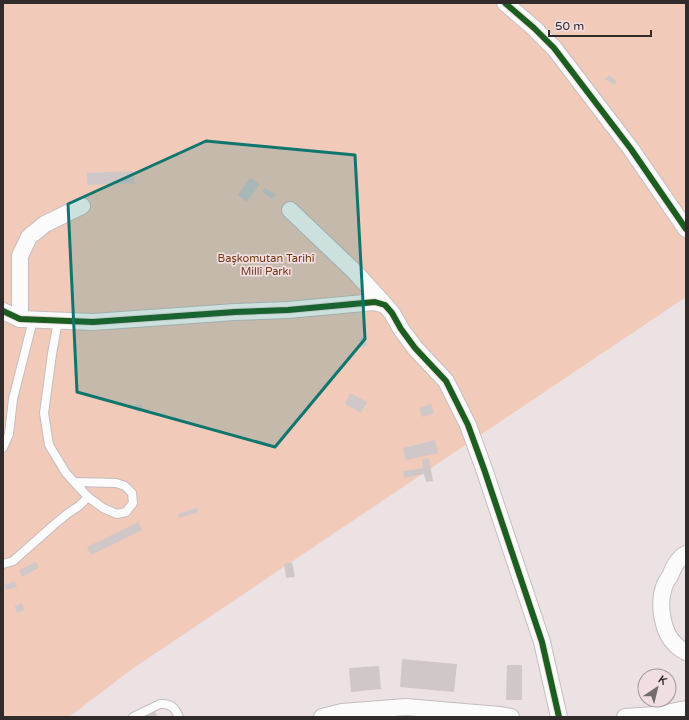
<svg xmlns="http://www.w3.org/2000/svg" width="689" height="720" font-family="'Varela Round',sans-serif">
	<style>
		.green { fill: #f2cab9 }
		.building { fill: #d0c8c8 }
		.lines { fill: none; stroke-linecap: round; stroke-linejoin: round }
		.service-casing { stroke: #c4bdbf; stroke-width: 10 }
		.minor-casing { stroke: #c4bdbf; stroke-width: 18 }
		.service { stroke: #fcfbfb; stroke-width: 8 }
		.minor { stroke: #fcfbfb; stroke-width: 16 }
		.cycleway-casing { stroke: #f0dee2; stroke-width: 8 }
		.cycleway { stroke: #1b5e20; stroke-width: 6 }
		.marked { fill: #0f766e; fill-opacity: 0.2; stroke: #0f766e; stroke-width: 3; stroke-linejoin: round }
		.labels { text-anchor: middle; stroke-width: 3.5; stroke-linejoin: round; paint-order: stroke }
		.park-label { font-size: 11px; fill: #74380f; stroke: #f0dee2 }
	</style>
	<rect width="100%" height="100%" fill="#ece2e4"/>
	<polygon class="green" points="3,3 686,3 686,297 132,669 69,717 3,717"/>
	<g class="building">
		<polygon points="609,75 617,81 614,85 605,79"/>
		<polygon points="133,171 134,183 87,185 87,173"/>
		<polygon points="250,178 260,184 247,202 238,195"/>
		<polygon points="265,188 276,195 272,199 262,192"/>
		<polygon points="364,337 368,346 362,348 359,339"/>
		<polygon points="350,393 367,402 361,413 345,404"/>
		<polygon points="141,404 144,410 137,413 134,406"/>
		<polygon points="431,404 434,413 422,417 419,408"/>
		<polygon points="435,440 438,453 406,460 403,448"/>
		<polygon points="429,458 433,481 426,482 424,474 404,478 403,471 423,468 422,460"/>
		<polygon points="197,508 198,512 179,518 178,514"/>
		<polygon points="138,522 142,530 91,555 87,547"/>
		<polygon points="36,562 39,568 22,577 19,570"/>
		<polygon points="292,562 295,577 286,578 284,564"/>
		<polygon points="15,581 17,587 6,590 4,585"/>
		<polygon points="22,603 25,610 17,613 15,606"/>
		<polygon points="402,659 457,664 454,692 400,687"/>
		<polygon points="507,665 522,665 522,700 506,700"/>
		<polygon points="379,666 381,689 351,692 349,668"/>
		<polygon points="153,709 158,717 138,717"/>
	</g>
	<g class="lines">
		<defs>
			<g id="service">
				<polyline points="58,321 52,354 44,413 49,445 66,473 88,497 103,508 117,514 126,512 133,503 132,493 125,486 116,483 75,482"/>
				<polyline points="3,448 9,434 13,399 33,320"/>
				<polyline points="3,564 13,561 56,523 67,514 79,506 88,497"/>
				<path d="M 133,717 L 160,704 C 171,703 175,708 179,717"/>
			</g>
			<g id="minor">
				<polyline points="505,3 534,28 554,48 631,149 686,229"/>
				<polyline points="290,210 355,272 385,305"/>
				<polyline points="3,311 20,319 93,322 235,312 288,310 375,302 385,305 392,313 401,329 415,348 446,381 468,425 484,469 542,642 559,717"/>
				<polyline points="20,319 20,256 29,237 45,224 82,206"/>
				<path d="M 686,554 C 678,558 673,568 670,576 C 668,579 665,583 664,587 C 658,604 662,633 676,645 C 678,648 683,650 686,652"/>
				<polyline points="322,717 342,712 406,707 499,715 511,717"/>
				<polyline points="625,717 655,715 686,709"/>
			</g>
		</defs>
		<use href="#service" class="service-casing"/>
		<use href="#minor" class="minor-casing"/>
		<use href="#service" class="service"/>
		<use href="#minor" class="minor"/>
		<defs>
			<g id="cycleway">
				<polyline points="505,3 534,28 554,48 631,149 686,229"/>
				<polyline points="3,311 20,319 93,322 235,312 288,310 375,302 385,305 392,313 401,329 415,348 446,381 468,425 484,469 542,642 559,717"/>
			</g>
		</defs>
		<use href="#cycleway" class="cycleway-casing"/>
		<use href="#cycleway" class="cycleway"/>
	</g>
	<path class="marked" d="M 206,141 L 355,155 L 365,339 L 275,447 L 77,392 L 68,204 Z"/>
	<g class="labels">
		<g class="park-label">
			<text x="266" y="262">Başkomutan Tarihî<tspan x="266" dy="13">Millî Parkı</tspan></text>
		</g>
	</g>
	<rect width="689" height="720" fill="none" stroke="#322b2c" stroke-width="8"/>
	<g transform="translate(657 688) rotate(35)"><circle r="19" fill="#f0dee2" stroke="#a49699"/>
	<path d="M0-3L7 15L0 10L-7 15Z" fill="#736b6c"/>
	<text y="-6" font-size="11" font-weight="bold" text-anchor="middle" fill="#322b2c">K</text>
	</g>
	<path d="M549 30v6h102v-6" fill="none" stroke="#322b2c" stroke-width="2"/>
	<text x="555" y="30" font-size="12" fill="#322b2c" stroke="#f0dee2" stroke-width="3" paint-order="stroke">50 m</text>
</svg>
